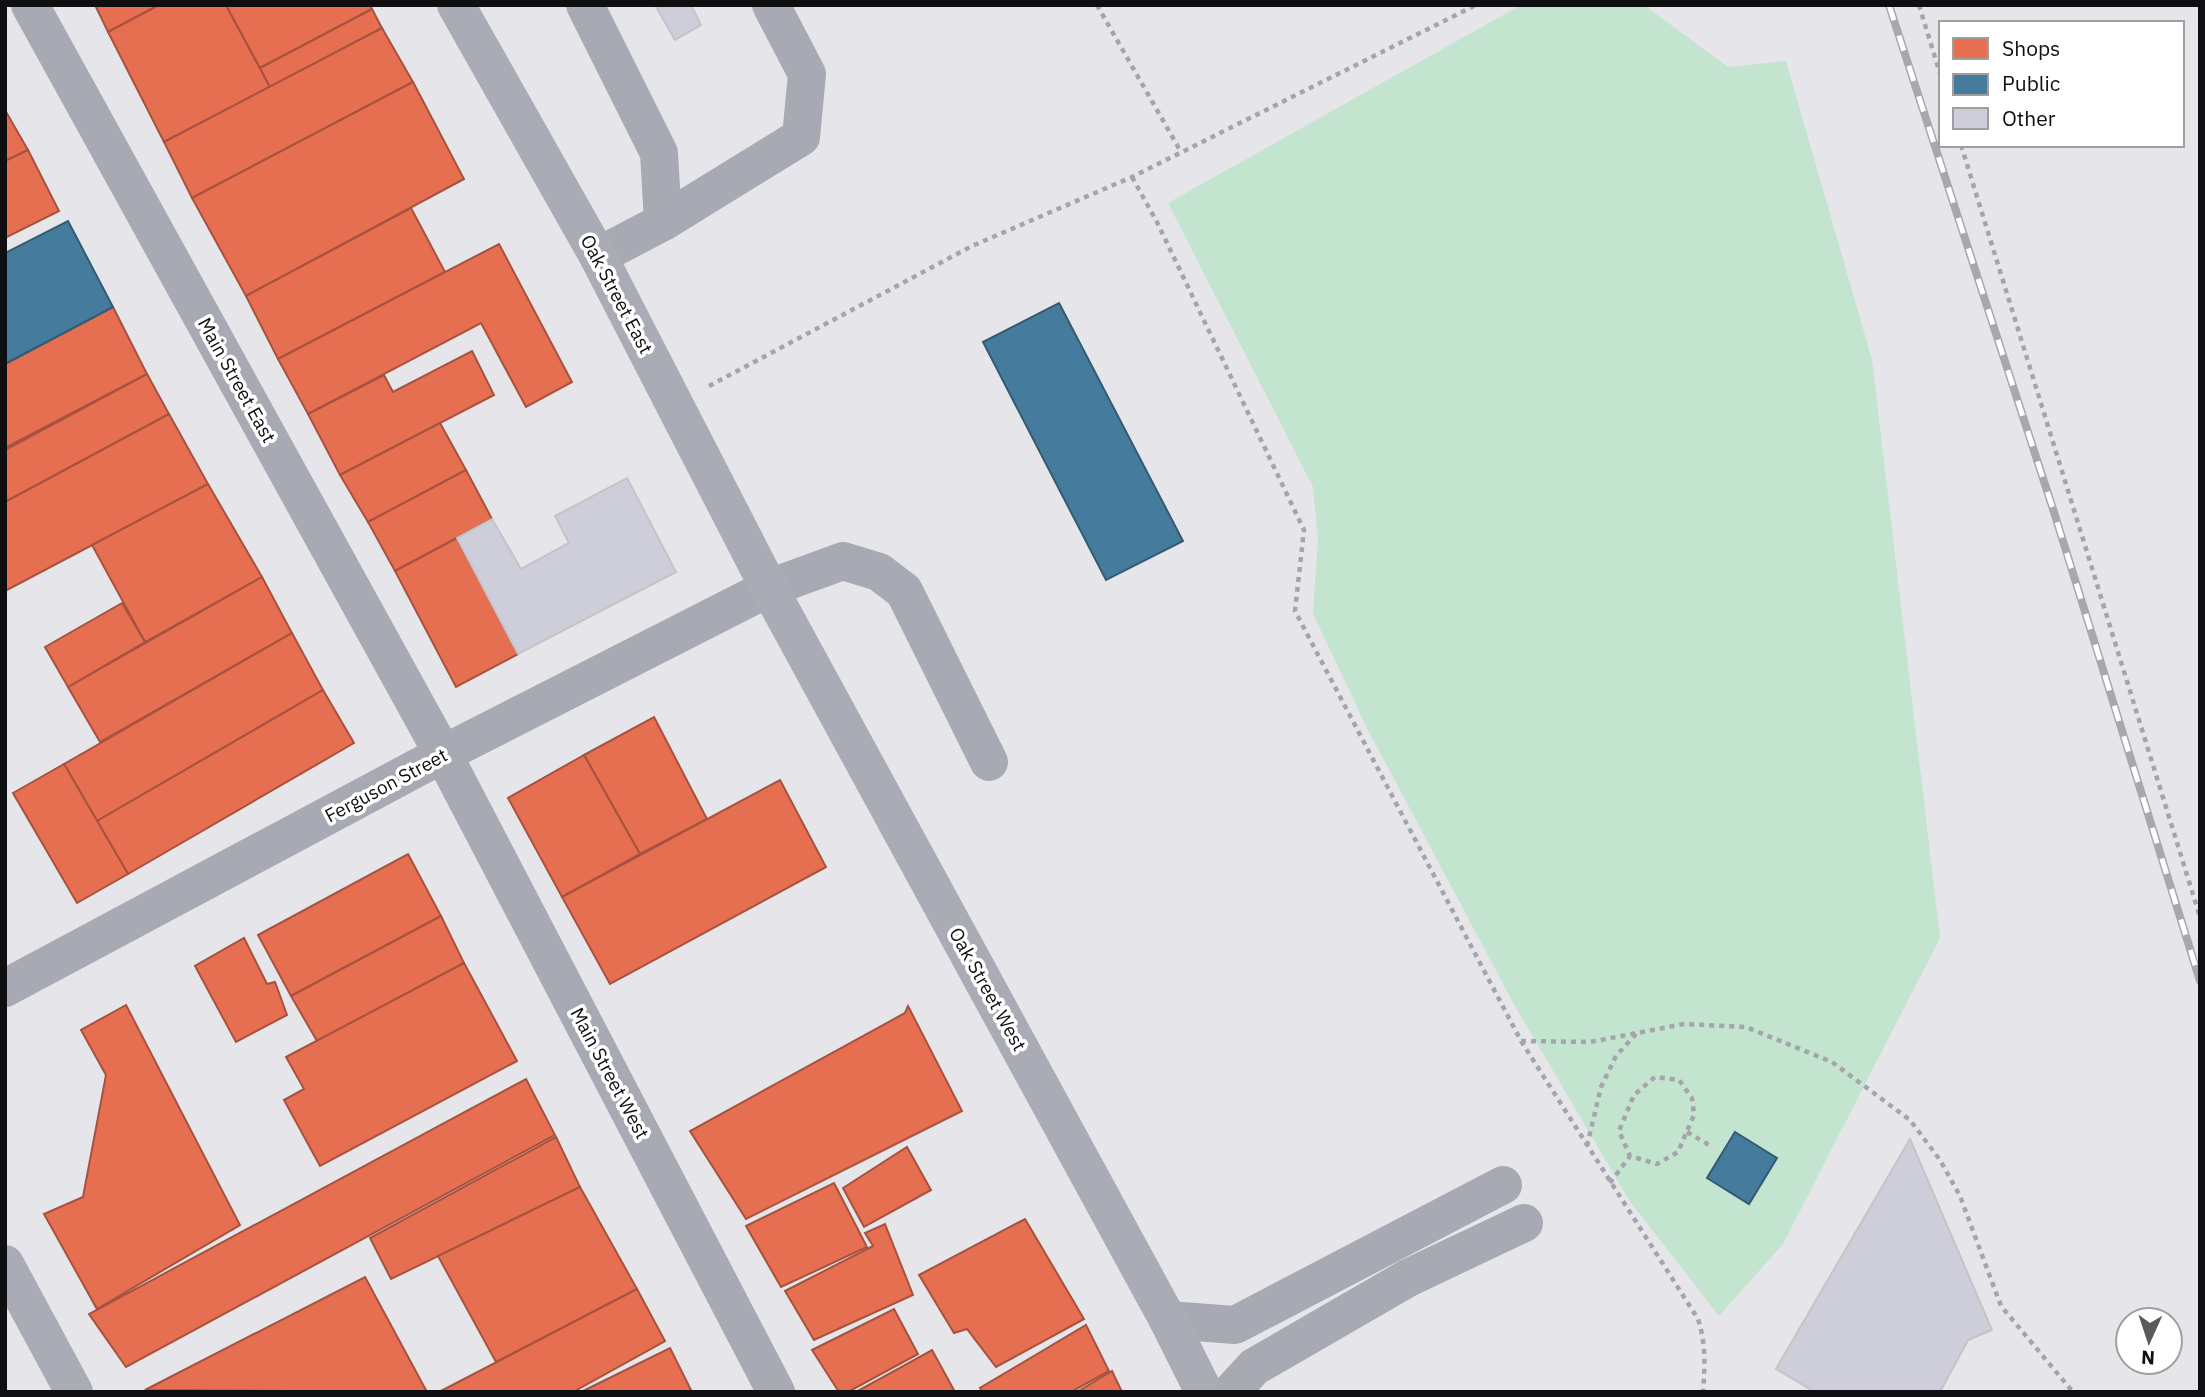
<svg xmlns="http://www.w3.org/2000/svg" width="2205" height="1397" font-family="'IBM Plex Sans',sans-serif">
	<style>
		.green { fill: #c3e4ce }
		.shops { fill: #e76f51; stroke: #a6523e; stroke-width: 2 }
		.public { fill: #457b9d; stroke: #355b73; stroke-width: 2 }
		.building { fill: #cdced9; stroke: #c4c4c7; stroke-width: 2 }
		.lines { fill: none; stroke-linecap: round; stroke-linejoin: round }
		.path { stroke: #a4a5ac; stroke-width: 4.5; stroke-dasharray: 5 5; stroke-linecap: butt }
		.minor { stroke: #a8aab3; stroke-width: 38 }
		.major { stroke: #aaacb5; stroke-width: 38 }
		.rail-casing { stroke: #a7a8ae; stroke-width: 8 }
		.rail { stroke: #fff; stroke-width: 5; stroke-dasharray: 16; stroke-linecap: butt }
		.labels { text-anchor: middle; stroke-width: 7; stroke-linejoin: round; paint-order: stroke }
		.street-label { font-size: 19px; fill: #0f0f11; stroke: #fff }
	</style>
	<rect width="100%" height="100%" fill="#e6e6ea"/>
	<polygon class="green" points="1521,5 1644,5 1728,67 1786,61 1872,360 1940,938 1783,1244 1719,1316 1629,1200 1516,1008 1369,732 1313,614 1318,538 1313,487 1168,203"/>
	<g class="shops">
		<polygon points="95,5 159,5 108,32"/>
		<polygon points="159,5 226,5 270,87 164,142 108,32"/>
		<polygon points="226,5 370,5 372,9 260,68"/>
		<polygon points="372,9 382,28 270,87 260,68"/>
		<polygon points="382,28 413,82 192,198 164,142"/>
		<polygon points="413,82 464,179 246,296 192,198"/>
		<polygon points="5,110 28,150 5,161"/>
		<polygon points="28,150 59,211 5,238 5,161"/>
		<polygon points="411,208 445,272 278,359 246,296"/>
		<polygon points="499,244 572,382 526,407 481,323 308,414 278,359"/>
		<polygon points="113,307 147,374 5,448 5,364"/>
		<polygon points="472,351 494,395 340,475 308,414 384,375 393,392"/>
		<polygon points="147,374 169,414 5,502 5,450"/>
		<polygon points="169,414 208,484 5,591 5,502"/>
		<polygon points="440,423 466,470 368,522 340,475"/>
		<polygon points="466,470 492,519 395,571 368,522"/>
		<polygon points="208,484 262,577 145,642 92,545"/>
		<polygon points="457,538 518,654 456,687 395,571"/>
		<polygon points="262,577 292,633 100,742 68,687"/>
		<polygon points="122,603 145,642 68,687 45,647"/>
		<polygon points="292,633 323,690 97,821 64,764"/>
		<polygon points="323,690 354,743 128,874 97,821"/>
		<polygon points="654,717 707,819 640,854 584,755"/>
		<polygon points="584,755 640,854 562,897 508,798"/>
		<polygon points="64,764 128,874 77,903 13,793"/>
		<polygon points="780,780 826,867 610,984 562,897"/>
		<polygon points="408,854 441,916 291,996 258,935"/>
		<polygon points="441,916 464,963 317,1041 291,996"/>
		<polygon points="244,938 267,984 275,982 287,1015 236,1042 195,966"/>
		<polygon points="464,963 517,1061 320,1166 284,1100 304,1089 286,1057"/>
		<polygon points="126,1005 240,1225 97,1309 44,1214 83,1197 106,1075 81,1030"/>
		<polygon points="908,1006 962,1111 746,1219 690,1131 905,1013"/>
		<polygon points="526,1079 555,1135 126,1367 89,1314"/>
		<polygon points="556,1137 580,1187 391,1279 370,1238"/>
		<polygon points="907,1147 931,1190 864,1227 843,1188"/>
		<polygon points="834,1183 867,1247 781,1287 746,1226"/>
		<polygon points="580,1187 637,1289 496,1362 438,1256"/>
		<polygon points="1025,1219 1084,1319 996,1367 967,1329 954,1333 919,1275"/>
		<polygon points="885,1224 913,1295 814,1340 785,1291 873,1246 865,1233"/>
		<polygon points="365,1277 427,1392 145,1390"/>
		<polygon points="637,1289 665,1341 573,1392 439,1392"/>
		<polygon points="894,1309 918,1354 848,1392 839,1392 812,1350"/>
		<polygon points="1086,1325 1109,1371 1071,1392 982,1392 980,1388"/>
		<polygon points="670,1348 692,1392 581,1392"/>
		<polygon points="932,1350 955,1392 856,1392"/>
		<polygon points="1112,1371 1122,1392 1077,1392"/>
	</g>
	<g class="public">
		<polygon points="68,221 113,307 5,364 5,253"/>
		<polygon points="1059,303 1183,541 1106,580 983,342"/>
		<polygon points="1735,1132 1777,1158 1749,1204 1707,1178"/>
	</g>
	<g class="building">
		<polygon points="655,5 691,5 701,25 675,40"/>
		<polygon points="627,478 676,572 518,654 457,538 492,519 521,569 569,543 555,516"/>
		<polygon points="1910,1139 1992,1330 1968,1340 1940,1392 1815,1392 1776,1369"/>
	</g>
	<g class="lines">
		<g class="path">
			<polyline points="1097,5 1181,152"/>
			<polyline points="1919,5 1941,77"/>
			<polyline points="1961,145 2200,917"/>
			<polyline points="1132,177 1157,222 1304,530 1295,611 1521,1041 1590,1042 1684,1024 1746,1027 1832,1062 1910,1120 1940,1160 1960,1196 2001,1306 2073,1392"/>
			<polyline points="709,386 972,246 1132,177 1476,5"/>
			<path d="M 1521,1041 L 1698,1319 C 1706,1344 1705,1365 1703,1392"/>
			<polyline points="1687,1132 1709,1145"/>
			<polyline points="1587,1146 1601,1087 1616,1056 1636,1034"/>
			<polyline points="1610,1183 1630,1156 1657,1164 1678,1152 1694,1115 1692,1098 1679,1080 1655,1077 1634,1095 1619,1131 1630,1156"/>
		</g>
		<g class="minor">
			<polyline points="30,5 443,754 776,1392"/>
			<polyline points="585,5 659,153 663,222"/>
			<polyline points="598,256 663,222 801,137 807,74 771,5"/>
			<polyline points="5,988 443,754 769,588 843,561 879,572 904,591 989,762"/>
			<polyline points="1168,1320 1235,1325 1503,1185"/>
			<polyline points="1231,1392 1254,1367 1408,1278 1524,1223"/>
		</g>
		<g class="major">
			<polyline points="456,5 598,256 769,588 1168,1320 1204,1392"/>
			<polyline points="5,1264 74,1392"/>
		</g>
		<defs>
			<polyline id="rail" points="1889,5 2053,509 2200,981"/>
		</defs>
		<use href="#rail" class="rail-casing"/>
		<use href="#rail" class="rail"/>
	</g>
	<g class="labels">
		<g class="street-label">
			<text transform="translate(617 294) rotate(62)" y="7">Oak Street East</text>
			<text transform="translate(237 380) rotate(61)" y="7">Main Street East</text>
			<text transform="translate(386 785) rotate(-28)" y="7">Ferguson Street</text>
			<text transform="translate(988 989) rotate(61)" y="7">Oak Street West</text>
			<text transform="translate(610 1073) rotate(62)" y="7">Main Street West</text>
		</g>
	</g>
	<rect width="2205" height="1397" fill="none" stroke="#0f0f11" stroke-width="14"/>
	<rect x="1939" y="21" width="245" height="126" fill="#ffffff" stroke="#9f9fa0" stroke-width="2"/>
	<rect x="1953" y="38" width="35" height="21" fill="#e76f51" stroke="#9f9fa0" stroke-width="2"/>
	<text x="2002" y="56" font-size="21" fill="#0f0f11">Shops</text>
	<rect x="1953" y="74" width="35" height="21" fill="#457b9d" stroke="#9f9fa0" stroke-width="2"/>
	<text x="2002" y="91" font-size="21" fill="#0f0f11">Public</text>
	<rect x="1953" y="108" width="35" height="21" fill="#cdced9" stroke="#9f9fa0" stroke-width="2"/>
	<text x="2002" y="126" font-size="21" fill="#0f0f11">Other</text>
	<g transform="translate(2149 1341) rotate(183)"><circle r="33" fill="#ffffff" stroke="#9f9fa0" stroke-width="2"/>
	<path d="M0-5L12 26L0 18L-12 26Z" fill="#5a5a5d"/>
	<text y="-10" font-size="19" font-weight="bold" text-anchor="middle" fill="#0f0f11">N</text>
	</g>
</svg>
